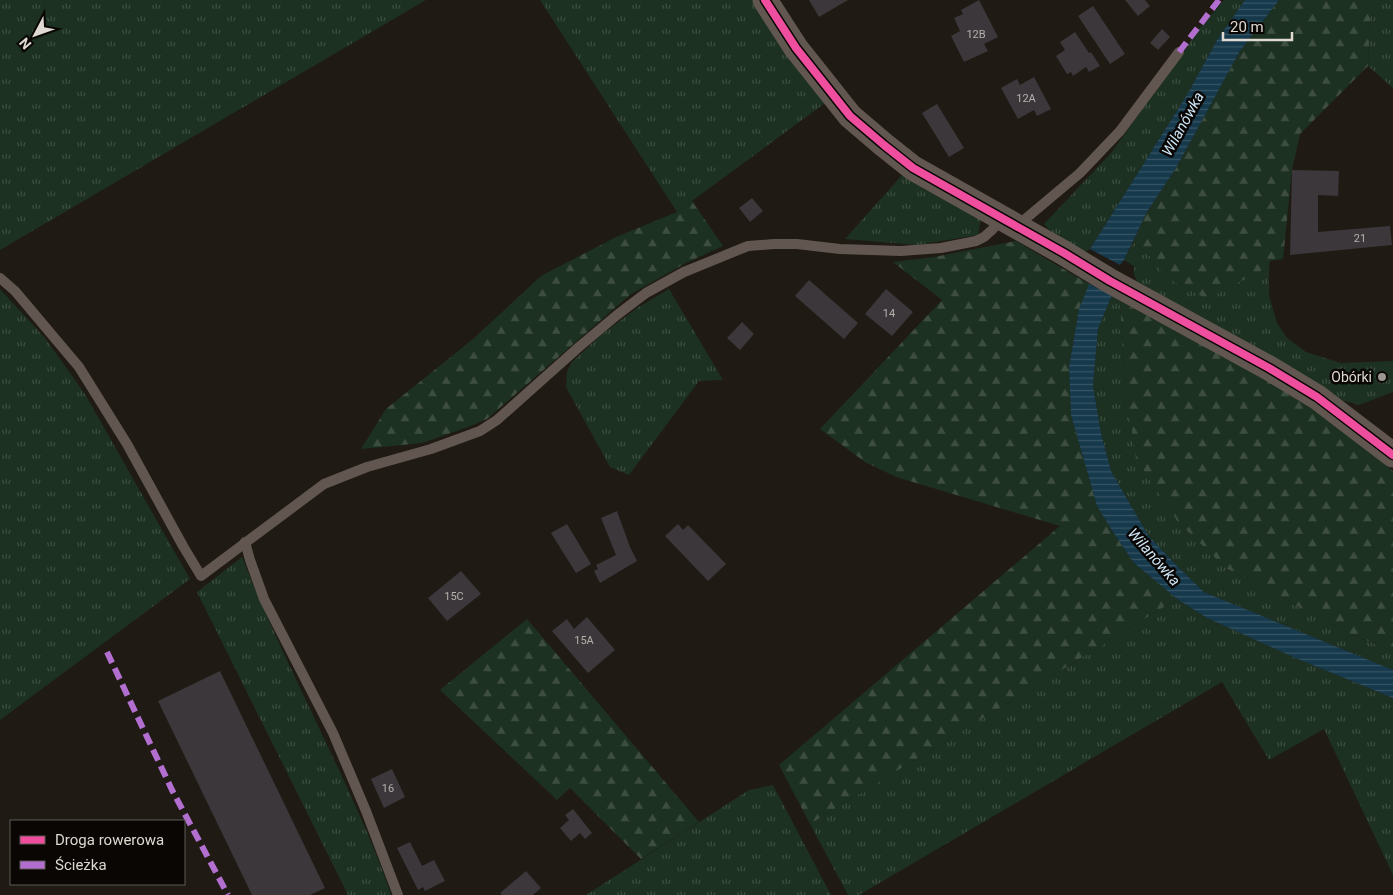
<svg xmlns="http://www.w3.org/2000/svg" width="1393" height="895" font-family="Roboto,sans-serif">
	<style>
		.grass { fill: url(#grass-tufts) }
		.forest { fill: url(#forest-firs) }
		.water { fill: url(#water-rules) }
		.building { fill: #3b373a }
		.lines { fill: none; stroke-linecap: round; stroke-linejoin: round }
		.service { stroke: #625750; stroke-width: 10 }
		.tertiary { stroke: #625750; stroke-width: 25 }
		.quiet { stroke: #b36fd0; stroke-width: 6; stroke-dasharray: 12 6; stroke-linecap: butt }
		.cycleway-casing { stroke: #090603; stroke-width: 11 }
		.cycleway { stroke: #ef4d9e; stroke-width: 8 }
		.poi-dot { fill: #9c9690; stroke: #090603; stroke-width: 2 }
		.labels { text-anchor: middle; stroke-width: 5; stroke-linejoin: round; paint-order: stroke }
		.number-label { font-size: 11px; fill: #b6b0ac }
		.poi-label { font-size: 14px; fill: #dfd9d2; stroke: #090603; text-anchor: end }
		.water-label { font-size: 15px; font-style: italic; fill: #cee7f8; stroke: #090603 }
	</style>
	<defs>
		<pattern id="grass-tufts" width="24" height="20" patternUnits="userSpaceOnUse" patternTransform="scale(1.25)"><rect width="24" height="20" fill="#1c3121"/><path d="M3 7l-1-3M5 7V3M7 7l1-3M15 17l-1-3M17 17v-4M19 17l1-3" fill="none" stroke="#3d4e40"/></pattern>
		<pattern id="forest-firs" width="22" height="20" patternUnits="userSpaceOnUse" patternTransform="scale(1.25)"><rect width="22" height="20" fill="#1c3121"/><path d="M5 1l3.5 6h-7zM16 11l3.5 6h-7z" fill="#3d4e40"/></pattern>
		<pattern id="water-rules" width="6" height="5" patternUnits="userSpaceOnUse" patternTransform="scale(1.25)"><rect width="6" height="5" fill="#16394c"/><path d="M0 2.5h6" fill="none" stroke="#375565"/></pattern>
	</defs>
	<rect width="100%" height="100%" fill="#1f1a14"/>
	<g class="grass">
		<polygon points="0,0 426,0 0,250"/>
		<polygon points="540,0 753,0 825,103 677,212"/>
		<polygon points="1224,0 1245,0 1217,40 1188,93 1090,249 1085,252 1050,231 1044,224 1111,153 1171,70 1198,30"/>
		<polygon points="1381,0 1393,0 1393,88 1368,66 1370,18"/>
		<polygon points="903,174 981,219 978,235 917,245 845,239"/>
		<polygon points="1133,242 1150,256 1167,278 1269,268 1269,295 1277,323 1287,338 1306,352 1341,363 1393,361 1393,392 1359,405 1341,400 1138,283 1134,275 1134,266 1124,260"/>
		<polygon points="0,289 45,338 85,394 190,579 0,720"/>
		<polygon points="669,289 723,380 699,381 629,475 610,467 566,387 567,372 571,363 601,335 637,308"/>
		<polygon points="1112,295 1120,301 1124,377 1226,568 1348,633 1393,651 1393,670 1204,592 1174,563 1148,535 1111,471 1101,433 1093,386 1098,329"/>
		<path d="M 242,557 C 268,623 300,687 330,751 C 352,798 375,846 391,895 L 348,895 L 197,592 Z"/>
		<polygon points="1177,599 1207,618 1293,657 1393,698 1393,875 1324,729 1269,760 1222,682 859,895 848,895 810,824"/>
		<polygon points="773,785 831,895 586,895 749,790"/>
	</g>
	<g class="forest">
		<polygon points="1279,0 1381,0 1370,18 1368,66 1300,134 1292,170 1283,259 1270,261 1269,268 1264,269 1207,299 1167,278 1150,256 1133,242 1147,212 1176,168 1240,51"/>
		<polygon points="692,201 723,246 686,263 631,294 487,419 468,427 422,443 361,449 386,409 473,339 541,276 616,237 677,212"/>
		<polygon points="1016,241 1089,284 1079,309 1069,367 1071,415 1097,506 1111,529 1134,563 1177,599 810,824 779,765 1060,526 896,477 865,462 820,429 942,300 893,262 934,257"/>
		<path d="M 1120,301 C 1177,332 1235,360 1290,394 C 1326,417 1360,444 1393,471 L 1393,651 L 1348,633 L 1226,568 L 1178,522 L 1136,459 L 1124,377 Z"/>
		<polygon points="527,619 699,822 641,859 570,788 557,800 440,690"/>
	</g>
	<g class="water">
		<polygon points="1245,0 1279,0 1240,51 1176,168 1147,212 1124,260 1120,265 1090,249 1188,93 1217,40"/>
		<polygon points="1089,284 1112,295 1098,329 1093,386 1101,433 1111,471 1148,535 1174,563 1204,592 1393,670 1393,698 1293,657 1207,618 1177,599 1134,563 1111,529 1097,506 1071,415 1069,367 1079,309"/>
	</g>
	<g class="building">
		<polygon points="809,0 848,0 819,17"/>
		<polygon points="979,0 998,37 984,44 988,51 964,62 951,36 960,31 954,18 963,14 961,10"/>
		<polygon points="1125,0 1145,0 1150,6 1138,16"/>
		<polygon points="1093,6 1125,54 1110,64 1078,16"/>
		<polygon points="1162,29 1170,37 1158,50 1150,43"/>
		<polygon points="1075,32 1089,53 1091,52 1100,66 1089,72 1086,67 1073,76 1071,72 1067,74 1056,56 1065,50 1060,42"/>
		<polygon points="1034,77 1051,109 1037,116 1034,110 1018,119 1001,88 1017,79 1020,85"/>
		<polygon points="937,104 964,148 949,157 922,113"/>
		<polygon points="1292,170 1339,171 1338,196 1318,195 1318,232 1390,226 1392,245 1290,255"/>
		<polygon points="752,198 763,211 750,222 739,208"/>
		<polygon points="809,280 858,323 844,339 795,296"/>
		<polygon points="886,289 913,312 892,336 865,314"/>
		<polygon points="742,322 754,334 740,350 727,338"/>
		<polygon points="1384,371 1389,378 1379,384 1375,376"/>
		<polygon points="617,511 630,547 637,561 600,583 594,571 598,569 596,565 616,555 601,518"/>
		<polygon points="567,524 591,564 576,573 551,533"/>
		<polygon points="678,524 683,530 688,525 726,564 708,581 665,536"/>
		<polygon points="461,571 481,594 447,621 428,598"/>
		<polygon points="587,617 615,650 588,673 552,631 567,619 574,629"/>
		<polygon points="220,671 325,888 310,895 252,895 158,701"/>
		<polygon points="392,769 405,797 384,808 371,779"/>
		<polygon points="573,809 592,833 585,839 580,833 571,841 560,828 569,820 565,815"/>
		<polygon points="410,842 422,866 434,860 445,881 425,891 423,887 418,890 397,848"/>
		<polygon points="526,871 541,888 533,895 502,895 500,893"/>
	</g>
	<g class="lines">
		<g class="service">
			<polyline points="1017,226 1080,173 1120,131 1179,52"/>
			<polyline points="0,278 15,291 79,367 127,444 183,546 201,576 324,484 367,467 431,449 480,431 497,420 580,346 617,315 646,293 684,272 748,246 774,244 797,244 840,249 901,251 941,248 976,241 984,237 992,230 1002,219"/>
			<polyline points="245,542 250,560 264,599 333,733 366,811 398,895"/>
		</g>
		<polyline class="tertiary" points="765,0 796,48 850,116 884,145 913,168 1064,253 1110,281 1269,368 1317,397 1393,455"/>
		<g class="quiet">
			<polyline points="1179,52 1219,0"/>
			<polyline points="107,652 172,790 228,895"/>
		</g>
		<defs>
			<polyline id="cycleway" points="765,0 796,48 850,116 884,145 913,168 1064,253 1110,281 1269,368 1317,397 1393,455"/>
		</defs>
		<use href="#cycleway" class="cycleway-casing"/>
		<use href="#cycleway" class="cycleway"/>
	</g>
	<circle class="poi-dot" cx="1382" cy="377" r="5"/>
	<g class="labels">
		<g class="number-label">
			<text x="976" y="38">12B</text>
			<text x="1026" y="102">12A</text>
			<text x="1360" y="242">21</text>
			<text x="889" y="317">14</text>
			<text x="454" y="600">15C</text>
			<text x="584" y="644">15A</text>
			<text x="388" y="792">16</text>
		</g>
		<g class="poi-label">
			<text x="1372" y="382">Obórki</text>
		</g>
		<g class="water-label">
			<text transform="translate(1183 124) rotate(-61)" y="5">Wilanówka</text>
			<text transform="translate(1154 557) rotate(49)" y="5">Wilanówka</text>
		</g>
	</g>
	<rect x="10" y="820" width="175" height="65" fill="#090603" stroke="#5f5a56"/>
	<rect x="20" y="836" width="25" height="8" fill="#ef4d9e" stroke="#5f5a56"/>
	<text x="55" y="845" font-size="15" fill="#dfd9d2">Droga rowerowa</text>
	<rect x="20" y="861" width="25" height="8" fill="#b36fd0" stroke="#5f5a56"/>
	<text x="55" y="870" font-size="15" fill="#dfd9d2">Ścieżka</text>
	<g transform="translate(35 35) rotate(229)" stroke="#090603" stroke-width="4" paint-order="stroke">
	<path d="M0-4L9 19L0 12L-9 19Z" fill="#dfd9d2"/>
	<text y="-8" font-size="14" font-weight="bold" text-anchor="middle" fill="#dfd9d2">N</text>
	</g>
	<path d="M1223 32v8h69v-8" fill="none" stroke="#dfd9d2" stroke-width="2.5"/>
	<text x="1230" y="32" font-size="15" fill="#dfd9d2" stroke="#090603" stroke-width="4" paint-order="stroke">20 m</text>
</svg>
